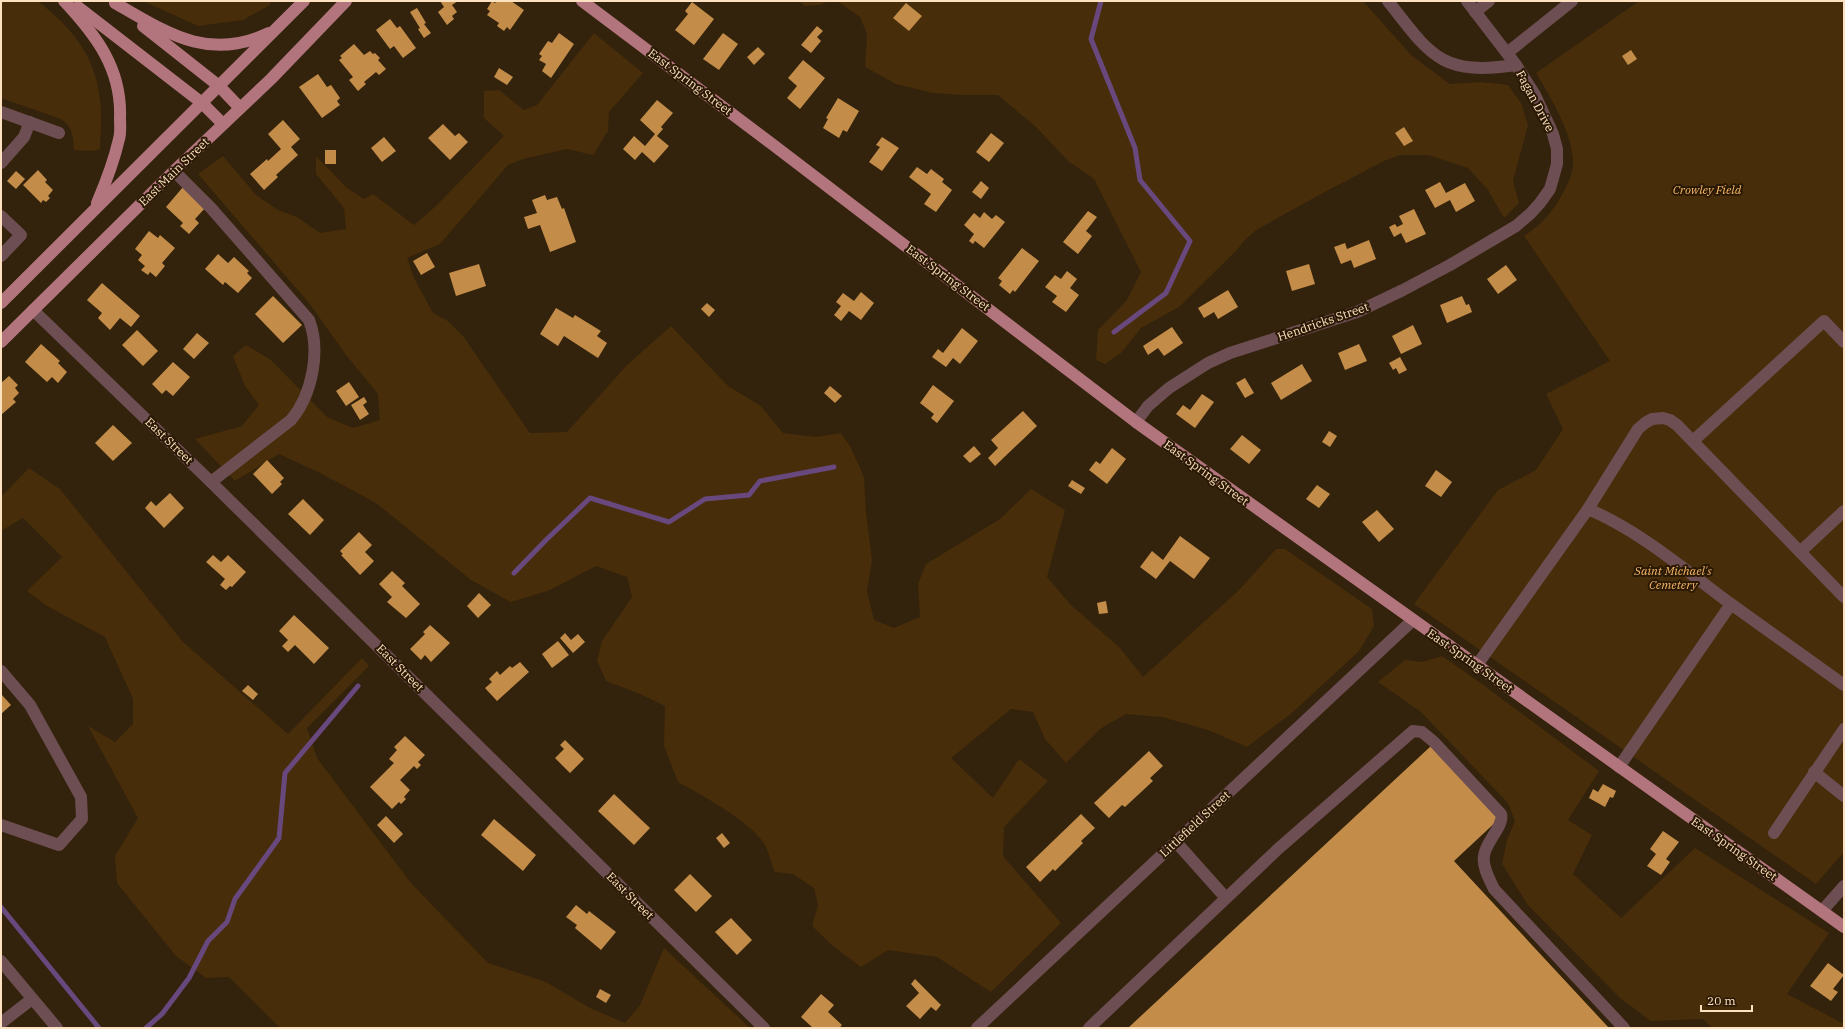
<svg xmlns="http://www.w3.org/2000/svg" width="1845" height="1029" font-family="'IBM Plex Serif',serif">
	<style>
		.green { fill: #472d09 }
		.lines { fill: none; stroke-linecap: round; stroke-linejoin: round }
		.stream { stroke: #68487d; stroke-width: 5 }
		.building { fill: #c38d49 }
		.minor { stroke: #6d4e52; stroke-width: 12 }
		.major { stroke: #b2757d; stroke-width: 12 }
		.labels { text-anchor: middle; stroke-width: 4; stroke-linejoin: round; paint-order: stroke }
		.street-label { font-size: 12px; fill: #fee1c0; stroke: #291803 }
		.park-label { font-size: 12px; font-style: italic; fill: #f7b767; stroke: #291803 }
	</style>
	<rect width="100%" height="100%" fill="#33220c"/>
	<g class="green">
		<path d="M 1,1 L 38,1 C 92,44 106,80 100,149 L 94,151 L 74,150 C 73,136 73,127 61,119 L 1,98 Z"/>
		<polygon points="143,1 271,1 270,5 243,20 198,26"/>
		<polygon points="799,1 829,1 820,5 805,6"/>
		<polygon points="837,1 1363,1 1411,55 1450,84 1481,82 1508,85 1521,103 1528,125 1513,181 1519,203 1504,218 1488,190 1468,168 1428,155 1400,155 1384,161 1321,194 1256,230 1244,241 1236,251 1179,307 1141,328 1121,353 1105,364 1096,360 1098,330 1127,300 1141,272 1094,179 1068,161 1036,127 998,95 964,95 933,93 896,84 865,67 867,34 860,17"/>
		<path d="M 1639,1 L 1844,1 L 1844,852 L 1816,884 L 1414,604 L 1498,490 L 1536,470 L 1563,429 L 1546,394 L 1610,361 L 1524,236 C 1539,226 1550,215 1559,200 C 1566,188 1574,173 1573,160 C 1571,131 1551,98 1536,73 Z"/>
		<path d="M 594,33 L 643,73 L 609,112 L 608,131 L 593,155 L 567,149 L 523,159 L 508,165 L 440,244 L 407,258 L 414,278 L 433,313 L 448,321 L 463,336 L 530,433 L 567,432 L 627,365 L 671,326 L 728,386 L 761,406 L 783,433 L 816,437 L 841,433 L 850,446 L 864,477 L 866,512 L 872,560 L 867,591 L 874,620 L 894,628 L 920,617 L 918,584 L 926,564 L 1000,519 L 1031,489 L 1065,510 L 1047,577 L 1071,605 L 1120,648 L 1143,677 L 1238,591 L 1276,549 L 1285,549 L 1372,609 L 1374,626 L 1359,651 L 1293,712 L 1247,747 L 1208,730 L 1162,717 L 1126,714 L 1100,729 L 1066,763 L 1045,739 L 1033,712 L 1011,709 L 951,758 L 993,798 L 1019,759 L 1048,781 L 1004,827 L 1003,856 L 1061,923 L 991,992 L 937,957 L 888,950 L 861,967 L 834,947 L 812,926 L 818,905 L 814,888 L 793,874 L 775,872 C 771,863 769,853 765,845 C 753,823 700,794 678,782 L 664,746 L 665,706 L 640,694 L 606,681 L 597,661 L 602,641 L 632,597 L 627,577 L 596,566 L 550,590 L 511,602 L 471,580 L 376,503 L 320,473 L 279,454 L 235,481 L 195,439 L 242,426 L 259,405 L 245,386 L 233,356 L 246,345 L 271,360 L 327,417 L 353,428 L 380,420 L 378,394 L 346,355 L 309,303 L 198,174 L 223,156 L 256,195 L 278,210 L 297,217 L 320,233 L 346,229 L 344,208 L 316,174 L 316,156 L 347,188 L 364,199 L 373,194 L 414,225 L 436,206 L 504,136 L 484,118 L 484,91 L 499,90 L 524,110 L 537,105 Z"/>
		<polygon points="29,468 60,489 183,642 288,734 362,658 369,666 307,728 317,758 411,883 488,963 546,982 590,1008 625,1023 640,1005 664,948 750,1028 280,1028 229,977 206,978 176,956 117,883 115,856 138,818 88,726 115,742 133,724 133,699 105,637 47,606 27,591 62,557 23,518 1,531 1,497"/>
		<polygon points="1442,656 1478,681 1599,771 1568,820 1592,835 1573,874 1621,918 1695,848 1829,933 1787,994 1844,1024 1844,1028 1712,1028 1703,1019 1651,1021 1620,998 1528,905 1502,864 1507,840 1515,821 1508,803 1421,712 1378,682 1405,660 1422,662"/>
	</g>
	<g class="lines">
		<g class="stream">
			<polyline points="1101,1 1091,39 1135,148 1140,180 1190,241 1166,293 1114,332"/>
			<polyline points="514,573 546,540 590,498 669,522 705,499 749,495 760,481 834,467"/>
			<polyline points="1,907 99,1028"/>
			<polyline points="146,1028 162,1014 189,978 208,941 227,922 235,899 279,838 285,773 358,686"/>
		</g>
	</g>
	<g class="building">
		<polygon points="440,1 458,1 452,5 457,12 452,16 454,19 447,25 438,12 444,7"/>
		<polygon points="492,1 495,3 497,1 511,1 524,10 510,30 507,27 504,31 497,26 499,23 487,15 490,11 487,9"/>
		<polygon points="692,2 714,19 694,45 675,30 688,14 685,11"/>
		<polygon points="906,3 922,16 909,31 893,18"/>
		<polygon points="417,8 426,23 424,24 431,33 424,38 418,29 420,28 410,12"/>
		<polygon points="390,19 397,28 400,26 416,48 403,58 394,46 390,49 376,30"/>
		<polygon points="817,26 823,31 817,37 821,41 811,53 801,45"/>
		<polygon points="559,33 574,44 551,78 542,71 546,64 539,60 542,56 539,54 548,41 552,43"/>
		<polygon points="723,33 738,44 719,70 703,59"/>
		<polygon points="354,44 364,55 370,51 373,54 375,53 380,58 378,60 386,69 379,75 376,72 364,82 366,84 358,91 349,80 353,77 339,60 342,58 340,56"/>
		<polygon points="758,47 765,54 754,65 747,57"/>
		<polygon points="1631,50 1637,59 1628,65 1622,56"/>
		<polygon points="803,60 825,78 800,109 787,98 797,86 788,78"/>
		<polygon points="499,68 513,77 507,85 494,77"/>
		<polygon points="318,74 327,87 331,85 340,98 337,101 340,105 322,118 299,87"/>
		<polygon points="838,98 859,111 847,132 843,130 839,138 823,128 828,119 826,118"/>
		<polygon points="657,100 673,113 661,127 663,129 657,136 669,146 654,163 642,152 635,160 623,149 634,136 645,146 655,134 640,120"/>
		<polygon points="283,120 300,139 291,147 298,155 276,175 278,177 264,190 250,174 267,159 268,161 281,149 268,134"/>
		<polygon points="443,124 455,136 459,133 468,142 450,160 428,138"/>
		<polygon points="1404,127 1413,141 1404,146 1395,133"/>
		<polygon points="991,133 1004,143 989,162 976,152"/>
		<polygon points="384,137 396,151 382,162 371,148"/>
		<polygon points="882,137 899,148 882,171 869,162 880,147 876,145"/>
		<rect x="325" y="150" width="11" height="14"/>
		<polygon points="917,167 927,174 931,169 944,179 942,182 952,190 936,212 924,204 931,194 909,177"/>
		<polygon points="38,170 47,180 45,182 53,190 48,196 50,198 46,202 43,200 41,203 23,185"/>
		<polygon points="16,171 25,179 16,189 7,181"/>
		<polygon points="981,181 989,188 981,199 972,192"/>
		<polygon points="1440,182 1446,193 1465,183 1475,201 1456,212 1450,200 1435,208 1425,190"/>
		<polygon points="183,187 206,207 195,219 199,223 189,234 180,226 183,223 166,207"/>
		<polygon points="545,195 547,200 557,197 562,209 564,208 576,242 550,252 540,225 528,229 524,217 537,213 532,200"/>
		<polygon points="1414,209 1426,234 1406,243 1401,233 1394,237 1389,227 1395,224 1397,227 1403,224 1399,216"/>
		<polygon points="1088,211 1097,217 1086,231 1092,236 1078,254 1063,242"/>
		<polygon points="984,212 992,219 996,215 1005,222 984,248 975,241 973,244 969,241 974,234 964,225 974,213 980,218"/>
		<polygon points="149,231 158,238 160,235 175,248 162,263 165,266 156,277 150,272 148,275 141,270 145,266 138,260 142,255 135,249"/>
		<polygon points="1369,240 1376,259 1354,268 1351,260 1341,264 1334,247 1345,243 1347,249"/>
		<polygon points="1022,248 1039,261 1015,292 1013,290 1010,294 999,285 1002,281 998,278"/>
		<polygon points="427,253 435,267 421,275 413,261"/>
		<polygon points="218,254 228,263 234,257 249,271 247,273 252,278 238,293 225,282 223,285 205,269"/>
		<polygon points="479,264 486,286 456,296 449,273"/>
		<polygon points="1309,264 1315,284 1292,291 1286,271"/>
		<polygon points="1506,265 1517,280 1498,294 1487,279"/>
		<polygon points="1067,271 1077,279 1070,288 1079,295 1066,312 1052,302 1057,296 1045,287 1055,275 1061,279"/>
		<polygon points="102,283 140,316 131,327 120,318 110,330 98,318 102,313 87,300"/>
		<polygon points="1228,290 1238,307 1218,319 1214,312 1204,318 1198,308"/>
		<polygon points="861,292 874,303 861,320 849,311 841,321 834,315 841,306 836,302 843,293 854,301"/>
		<polygon points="273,296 302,325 283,343 255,314"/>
		<polygon points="1462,296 1466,305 1469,304 1472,312 1447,323 1440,305"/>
		<polygon points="707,303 715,310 709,317 701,309"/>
		<polygon points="556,308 573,318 575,315 601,331 597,336 607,343 598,358 564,336 558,346 540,334"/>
		<polygon points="1413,325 1422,344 1401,354 1392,336"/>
		<polygon points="1172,327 1183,343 1164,356 1158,348 1148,355 1143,346"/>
		<polygon points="962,328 978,341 960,364 953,358 946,367 932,357 938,349 943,353"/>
		<polygon points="137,330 158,351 143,366 122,345"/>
		<polygon points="197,333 209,343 194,359 183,349"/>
		<polygon points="41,344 60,361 58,363 67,372 58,383 52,377 47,382 25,362"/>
		<polygon points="1359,344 1367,361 1345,370 1338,353"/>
		<polygon points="1400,357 1407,370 1399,374 1396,368 1393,370 1389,363"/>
		<polygon points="173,362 190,377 173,396 166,390 162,394 152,384"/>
		<polygon points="1302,364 1312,381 1281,400 1271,383"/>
		<polygon points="9,376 18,385 15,388 19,393 13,399 16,402 1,415 1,383"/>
		<polygon points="1245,378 1254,393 1245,398 1236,383"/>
		<polygon points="349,382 359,397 346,406 336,391"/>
		<polygon points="933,385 954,401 937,423 931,418 934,414 920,403"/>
		<polygon points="830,386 842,396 835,403 824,393"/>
		<polygon points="1202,394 1214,402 1195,428 1176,414 1183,405 1190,410"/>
		<polygon points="364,397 367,402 363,405 369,414 360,420 351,405"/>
		<polygon points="1023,411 1037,426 995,466 988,458 998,448 991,440"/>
		<polygon points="113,425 132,443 113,461 95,443"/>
		<polygon points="1329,431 1337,436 1330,447 1322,442"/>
		<polygon points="1242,435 1261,450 1249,464 1230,449"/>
		<polygon points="974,446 981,454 970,463 963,456"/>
		<polygon points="1112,448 1126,459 1107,484 1089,470 1096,461 1100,464"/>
		<polygon points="267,460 284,478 280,482 282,484 272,494 253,474"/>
		<polygon points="1436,470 1452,482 1441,497 1425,486"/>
		<polygon points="1072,480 1085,488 1081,494 1068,486"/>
		<polygon points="1317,485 1330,494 1319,508 1306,499"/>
		<polygon points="170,493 184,508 164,528 145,508 151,501 156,506"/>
		<polygon points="303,499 324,520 310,535 288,514"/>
		<polygon points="1377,510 1394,529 1379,542 1362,522"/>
		<polygon points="359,532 372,545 365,552 374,561 360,575 341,555 343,554 340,551"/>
		<polygon points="1180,536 1210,558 1194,579 1170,561 1156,579 1140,567 1152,551 1163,560"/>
		<polygon points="213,555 221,562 228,555 246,572 232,587 230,586 226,590 220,585 225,579 206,562"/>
		<polygon points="392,571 405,583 402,586 420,604 406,618 387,602 392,597 379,584"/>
		<polygon points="479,593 491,605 478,618 467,606"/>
		<polygon points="1106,601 1108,613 1099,614 1097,603"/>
		<polygon points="294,615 329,648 314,664 295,645 288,652 282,646 288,640 279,631"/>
		<polygon points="430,625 450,643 431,662 425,655 421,660 410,649 425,634 423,632"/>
		<polygon points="565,633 571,640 578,634 585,642 573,653 560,638"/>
		<polygon points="558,641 569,655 552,668 542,654"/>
		<polygon points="520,662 529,672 497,701 485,688 492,682 489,679 497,671 500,675 510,666 512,668"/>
		<polygon points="248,685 258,694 253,700 242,691"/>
		<polygon points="1,694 11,705 1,714"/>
		<polygon points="405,736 425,755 418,762 421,765 417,769 414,766 400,780 410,790 404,797 406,799 401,804 399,802 392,809 370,787 394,763 389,759 397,750 394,747"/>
		<polygon points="565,740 584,759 570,773 555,758 564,749 560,745"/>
		<polygon points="1431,746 1499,819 1454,861 1609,1028 1128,1028"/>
		<polygon points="1149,751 1163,766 1150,778 1153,781 1125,807 1122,805 1109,818 1094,803"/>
		<polygon points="1603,784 1616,791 1613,798 1610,797 1605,807 1589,798 1593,789 1598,792"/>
		<polygon points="614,794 650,828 634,845 598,811"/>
		<polygon points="1081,814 1095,828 1081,841 1083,843 1055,871 1053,869 1040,882 1026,867"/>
		<polygon points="386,816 403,834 394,843 377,825"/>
		<polygon points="494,819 536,855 523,871 481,835"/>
		<polygon points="1663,831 1679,842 1666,859 1670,862 1661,875 1647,866 1656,854 1650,849"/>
		<polygon points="722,833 730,843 724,848 716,838"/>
		<polygon points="690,874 712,896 696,912 674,890"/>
		<polygon points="576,905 587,914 589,911 616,932 601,950 575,928 577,925 566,917"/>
		<polygon points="731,918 752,940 737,955 715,932"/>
		<polygon points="1828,963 1844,975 1833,989 1838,992 1831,1001 1810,986"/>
		<polygon points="915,979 941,1005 936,1011 931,1007 920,1019 906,1006 919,993 911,984"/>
		<polygon points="600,989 611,995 606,1003 596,997"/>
		<polygon points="821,994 834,1005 828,1012 842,1025 839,1028 813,1028 801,1017"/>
	</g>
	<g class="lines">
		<g class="minor">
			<path d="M 1388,1 C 1431,56 1441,76 1516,65"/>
			<polyline points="1475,12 1489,1"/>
			<polyline points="1507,53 1572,1"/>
			<polyline points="1,112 59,133"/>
			<polyline points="1,163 24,137 30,122"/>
			<path d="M 174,171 L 211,208 L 309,320 C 321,351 312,395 291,420 L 211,482"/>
			<polyline points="1,216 21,235 1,256"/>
			<polyline points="33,310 211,482 764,1028"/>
			<polyline points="1136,422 1148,406 1169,388 1208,363 1230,353 1357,312 1403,290 1450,265 1516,226 1530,214 1540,203 1550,189 1557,164 1557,149 1553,134 1535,95 1516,65 1467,1"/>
			<polyline points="1693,441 1824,321 1844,342"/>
			<polyline points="1800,552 1844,511"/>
			<path d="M 1731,604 C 1685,570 1640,531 1588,509 L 1638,429 L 1645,423 L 1652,419 L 1663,418 L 1670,420 L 1677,425 L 1844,597"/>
			<polyline points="1477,665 1588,509"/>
			<polyline points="1,671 30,705 81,797 82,819 59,845 1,825"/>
			<polyline points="1619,767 1731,604 1844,685"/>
			<polyline points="1814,772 1844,796"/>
			<polyline points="1774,833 1844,729"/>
			<polyline points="1176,842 1225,897"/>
			<polyline points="1822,911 1844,886"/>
			<polyline points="1,961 57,1028"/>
			<polyline points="1,1023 32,999"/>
			<polyline points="977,1028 1413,620"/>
			<path d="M 1089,1028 L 1278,849 L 1413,731 L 1422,732 L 1434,742 L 1501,814 C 1505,825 1485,842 1484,856 C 1482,867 1490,880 1494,889 L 1624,1028"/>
		</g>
		<g class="major">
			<path d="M 64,1 C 96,35 122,69 120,118 C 120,125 121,133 119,139 C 114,161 106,182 97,203"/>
			<polyline points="582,1 772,144 1136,422 1844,927"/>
			<path d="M 115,3 C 167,33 209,62 269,33"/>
			<polyline points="78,7 202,103 223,124"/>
			<polyline points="143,26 219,86 240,108"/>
			<polyline points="1,303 304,1"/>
			<polyline points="1,342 174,171 271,79 346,1"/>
		</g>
	</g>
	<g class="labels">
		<g class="street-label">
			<text transform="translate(690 82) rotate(37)" y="4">East Spring Street</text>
			<text transform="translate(1535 101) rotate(62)" y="4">Fagan Drive</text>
			<text transform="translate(174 172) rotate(-44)" y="4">East Main Street</text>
			<text transform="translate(948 278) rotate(37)" y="4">East Spring Street</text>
			<text transform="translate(1323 322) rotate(-19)" y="4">Hendricks Street</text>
			<text transform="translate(169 441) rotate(44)" y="4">East Street</text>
			<text transform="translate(1206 473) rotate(36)" y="4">East Spring Street</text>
			<text transform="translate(1470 661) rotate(35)" y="4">East Spring Street</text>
			<text transform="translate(400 668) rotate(45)" y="4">East Street</text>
			<text transform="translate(1195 824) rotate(-43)" y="4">Littlefield Street</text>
			<text transform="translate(1734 849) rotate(35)" y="4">East Spring Street</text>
			<text transform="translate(630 896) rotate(45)" y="4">East Street</text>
		</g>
		<g class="park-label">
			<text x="1707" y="194">Crowley Field</text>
			<text x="1673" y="575">Saint Michael's<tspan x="1673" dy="14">Cemetery</tspan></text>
		</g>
	</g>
	<rect width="1845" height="1029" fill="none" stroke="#fee1c0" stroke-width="4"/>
	<path d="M1701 1005v6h51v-6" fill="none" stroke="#fee1c0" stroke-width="2"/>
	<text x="1707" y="1005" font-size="12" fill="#fee1c0" stroke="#291803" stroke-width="3" paint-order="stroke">20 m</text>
</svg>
